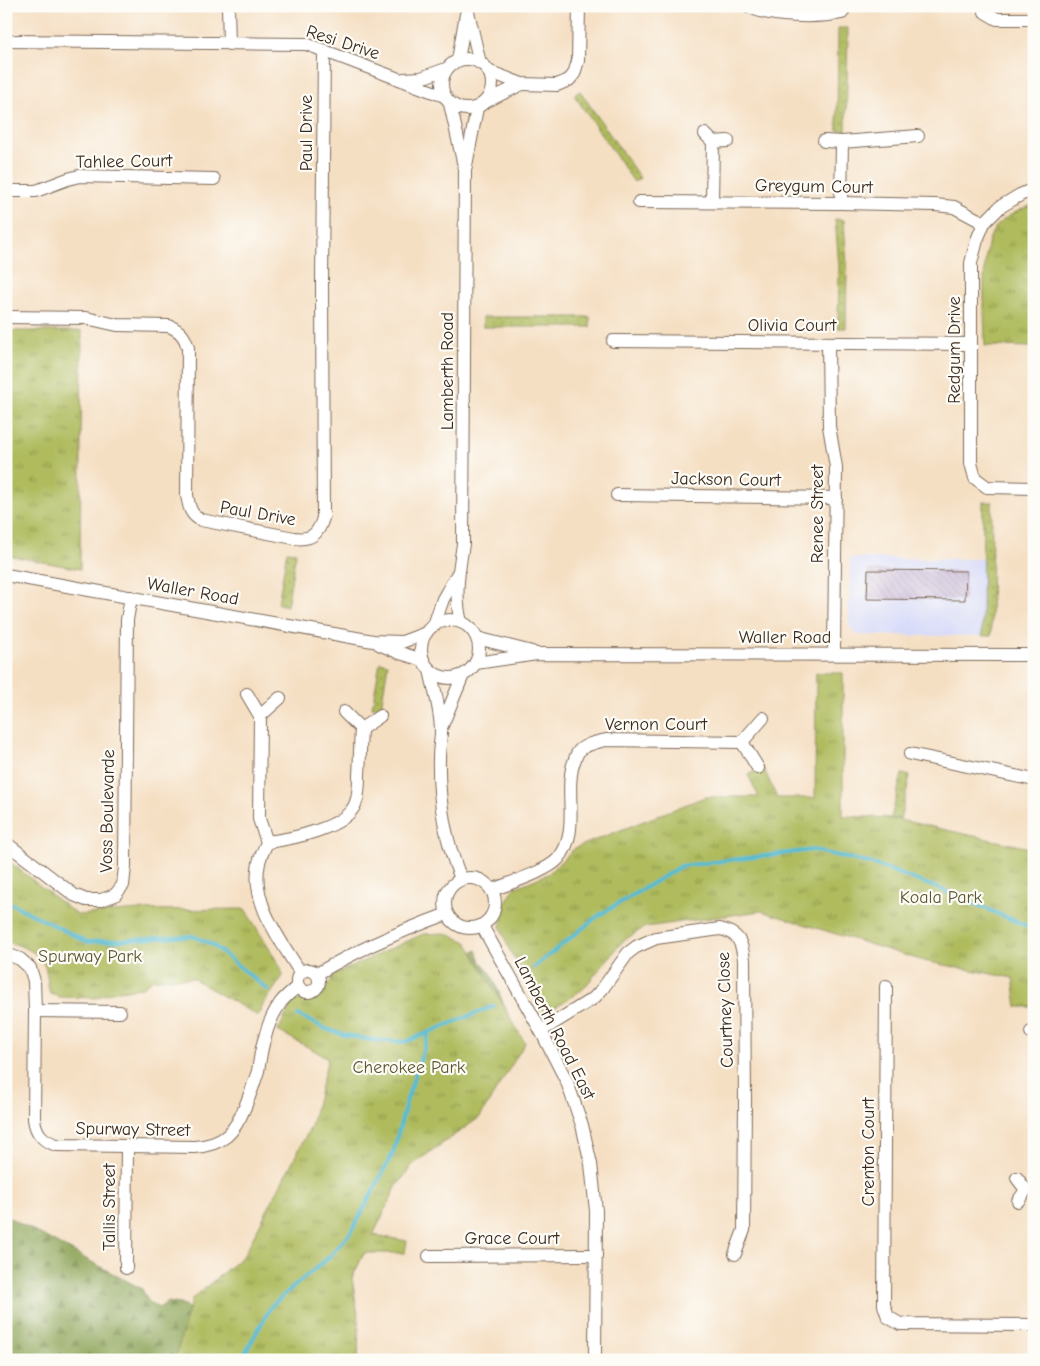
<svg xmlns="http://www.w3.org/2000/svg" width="1040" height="1366" font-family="'Comic Neue',sans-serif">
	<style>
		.built { fill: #d4d8f9 }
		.grass { fill: url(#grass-dots); stroke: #75723e }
		.forest { fill: url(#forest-firs); stroke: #636639 }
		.park { fill: url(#park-tufts); stroke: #75723e }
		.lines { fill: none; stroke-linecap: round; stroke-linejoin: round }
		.stream { stroke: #55bbd3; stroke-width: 4 }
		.building { fill: url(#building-back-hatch) }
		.minor-casing { stroke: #7c6958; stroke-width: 14 }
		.minor { stroke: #fff; stroke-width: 12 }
		.labels { text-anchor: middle; stroke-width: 4.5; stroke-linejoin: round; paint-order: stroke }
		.street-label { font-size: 18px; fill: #3b2a1e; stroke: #fdfcf7 }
		.park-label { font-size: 18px; fill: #5e5631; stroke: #fdfcf7 }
	</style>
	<defs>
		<pattern id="grass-dots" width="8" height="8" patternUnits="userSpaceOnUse" patternTransform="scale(1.25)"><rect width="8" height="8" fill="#afbb5d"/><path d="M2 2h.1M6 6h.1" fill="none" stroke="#90984c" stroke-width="1.8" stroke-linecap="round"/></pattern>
		<pattern id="forest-firs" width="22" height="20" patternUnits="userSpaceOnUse" patternTransform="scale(1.25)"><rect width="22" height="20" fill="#8ba354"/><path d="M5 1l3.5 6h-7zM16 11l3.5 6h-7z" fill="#738545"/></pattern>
		<pattern id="park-tufts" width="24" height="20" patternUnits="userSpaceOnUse" patternTransform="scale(1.25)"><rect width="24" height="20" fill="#afbb5d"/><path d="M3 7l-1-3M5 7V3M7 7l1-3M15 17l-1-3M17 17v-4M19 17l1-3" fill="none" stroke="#90984c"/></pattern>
		<pattern id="building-back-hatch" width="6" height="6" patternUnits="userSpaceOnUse" patternTransform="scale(1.25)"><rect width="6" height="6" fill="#b9a6d1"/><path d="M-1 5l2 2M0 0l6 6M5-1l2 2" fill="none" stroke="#9887a9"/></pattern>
	</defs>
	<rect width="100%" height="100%" fill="#fdfcf7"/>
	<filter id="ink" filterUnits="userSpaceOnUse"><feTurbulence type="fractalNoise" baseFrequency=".02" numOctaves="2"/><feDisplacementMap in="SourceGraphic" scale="10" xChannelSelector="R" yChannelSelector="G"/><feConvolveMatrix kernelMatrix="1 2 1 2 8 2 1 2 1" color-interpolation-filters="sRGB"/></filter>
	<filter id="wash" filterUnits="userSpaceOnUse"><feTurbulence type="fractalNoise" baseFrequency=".0096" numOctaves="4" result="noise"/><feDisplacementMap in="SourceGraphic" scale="20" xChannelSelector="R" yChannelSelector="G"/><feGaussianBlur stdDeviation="1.12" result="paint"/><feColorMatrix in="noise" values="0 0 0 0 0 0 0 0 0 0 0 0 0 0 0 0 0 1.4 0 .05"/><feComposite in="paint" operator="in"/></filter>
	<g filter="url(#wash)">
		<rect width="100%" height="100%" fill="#f5dfc3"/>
		<polygon class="built" points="850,558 983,559 982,636 858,635 853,632 849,625"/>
		<g class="grass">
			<polygon points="838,28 848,28 846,131 837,130"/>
			<polygon points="580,91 640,178 634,182 574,95"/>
			<polygon points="835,219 844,220 847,266 846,328 838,328 839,266"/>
			<rect x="483" y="317" width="107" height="10"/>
			<polygon points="983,502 992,502 991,636 982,636"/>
			<polygon points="287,551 296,552 287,606 278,604"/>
			<polygon points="380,662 388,664 381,708 372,707"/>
			<polygon points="902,774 910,776 900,820 891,818"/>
		</g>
		<polygon class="forest" points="477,950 481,962 491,973 507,1012 480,1117 413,1164 396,1187 352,1278 285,1360 6,1360 6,1218 10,1218 142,1289 148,1301 159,1308 167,1302 180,1304 193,1310 231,1287 469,954"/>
		<g class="park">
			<path d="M 1034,204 L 1034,347 L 985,346 C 985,318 979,249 995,228 C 1005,216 1020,210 1034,204 Z"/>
			<polygon points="6,331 82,331 80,569 6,555"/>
			<polygon points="816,673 843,673 843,816 891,818 1034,849 1034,1007 1017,1007 1013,978 924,961 761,911 645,927 623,941 583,989 545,1014 510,951 500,926 505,904 514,888 548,874 575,848 705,797 759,797 748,775 763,767 777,798 815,798"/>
			<path d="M 6,859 L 77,915 L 139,910 L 245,909 L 281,968 L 283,976 L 263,1005 L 258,1016 L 192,978 L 153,979 L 141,988 L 111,992 L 96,998 L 60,997 L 50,994 C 47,985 48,975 45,967 C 39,950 21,947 6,941 Z"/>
			<polygon points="445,933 467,942 525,1043 480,1117 413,1164 396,1187 373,1235 407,1241 405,1253 364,1253 352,1278 359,1322 358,1360 175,1360 192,1299 244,1255 311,1126 328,1058 278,1031 293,1001 322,995 335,974 423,934"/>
		</g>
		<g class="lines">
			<g class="stream">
				<polyline points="6,901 87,942 193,936 213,945 268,990"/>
				<polyline points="534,967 598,916 681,866 813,850 873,864 940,889 1034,929"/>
				<polyline points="298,1015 326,1029 344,1035 372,1040 405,1042 494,1006"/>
				<polyline points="241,1360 272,1305 329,1257 352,1231 393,1153 407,1099 429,1033"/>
			</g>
		</g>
		<g id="blocks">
			<polygon class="building" points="868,570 966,571 965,600 867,599"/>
		</g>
	</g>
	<g filter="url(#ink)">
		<use href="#blocks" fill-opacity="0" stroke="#7c6958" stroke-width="1"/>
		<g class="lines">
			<defs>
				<g id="minor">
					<polyline points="228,6 229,44"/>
					<path d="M 748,6 C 769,18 818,18 842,13 L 846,6"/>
					<polyline points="984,6 985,12 997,19 1034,19"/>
					<polyline points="467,8 480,63"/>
					<polyline points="6,41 306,44 444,96"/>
					<circle cx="467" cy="84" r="25"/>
					<polyline points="458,60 466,14"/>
					<polyline points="488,71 522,84 557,85 569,80 574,74 578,61 579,6"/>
					<polyline points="404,79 421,78 446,69"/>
					<polyline points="485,102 522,84"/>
					<polyline points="450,104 464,166"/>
					<polyline points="705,134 713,142 728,141"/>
					<polyline points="824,141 842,142 918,136"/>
					<polyline points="1034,189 1020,195 1000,207 984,223 977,240 971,263 971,463 975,478 987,487 1034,488"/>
					<polyline points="6,191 36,191 68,179 79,176 214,179"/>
					<polyline points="639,202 841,203 935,205 954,207 984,223"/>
					<polyline points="712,202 713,142"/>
					<polyline points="841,203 842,142"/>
					<path d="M 6,317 L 86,318 L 117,325 L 169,326 C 181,331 185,337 188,348 L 187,495 C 189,506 190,515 201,520 L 294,538 C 311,540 318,535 323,518 L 322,284 L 324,50"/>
					<polyline points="613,341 971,344"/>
					<polyline points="828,343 829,426 836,467 834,654"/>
					<polyline points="617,495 836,498"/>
					<polyline points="6,575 373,641 402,642 426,633"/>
					<circle cx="450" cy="649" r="29"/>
					<path d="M 461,622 C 454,596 459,570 463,544 L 465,171 L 477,108"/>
					<polyline points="434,625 443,599 458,573"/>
					<polyline points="477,638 532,652"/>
					<polyline points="379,644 400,653 423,660"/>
					<polyline points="476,663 537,654 1034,655"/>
					<path d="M 430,670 C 434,689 441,711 441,731 C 441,740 439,749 439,758 C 438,799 445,840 461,879"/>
					<path d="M 247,694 L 260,716 L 259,819 L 267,842 C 265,848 260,856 259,863 C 250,903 281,940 300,972"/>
					<polyline points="344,712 361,729 380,716"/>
					<polyline points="260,716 280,698"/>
					<polyline points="441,728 463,675"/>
					<polyline points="910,754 1034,780"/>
					<polyline points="758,768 742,742 763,718"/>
					<path d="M 267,842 C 291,839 348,828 356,802 C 359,794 359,784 359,775 C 360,760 360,744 361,729"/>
					<polyline points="6,843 74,895 86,900 101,900 115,895 123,885 125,867 127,620 131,597"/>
					<circle cx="470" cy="903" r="25"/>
					<path d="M 492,890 C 509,883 546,872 558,859 C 582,831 562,790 575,759 C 576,756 577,754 578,752 C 585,744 597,742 606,740 L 742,742"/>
					<polyline points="482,926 541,1031 567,1082 582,1125 591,1164 596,1211 595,1360"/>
					<path d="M 6,954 L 20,959 L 30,968 L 34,981 L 35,1011 L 34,1119 C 36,1134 43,1141 57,1145 L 194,1147 C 224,1145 234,1133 245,1107 C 250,1095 254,1084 258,1071 C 260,1060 261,1048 265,1037 C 268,1025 274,1012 281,1002 C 286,996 292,991 298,986"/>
					<circle cx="308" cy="981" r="11"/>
					<path d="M 317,974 C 356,950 404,930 447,914"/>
					<polyline points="886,986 884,1305 888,1317 900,1324 1034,1325"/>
					<polyline points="35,1011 120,1012"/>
					<path d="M 541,1031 L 594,998 L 603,988 L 628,953 L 636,947 L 656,938 L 720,929 C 739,933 742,943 744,960 L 745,1102 L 744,1230 L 735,1254"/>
					<polyline points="1031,1032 1034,1032"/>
					<polyline points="1017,1178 1026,1190 1018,1201"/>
					<polyline points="429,1256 596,1255"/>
					<polyline points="126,1268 127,1146"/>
				</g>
			</defs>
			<use href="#minor" class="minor-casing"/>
			<use href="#minor" class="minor"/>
		</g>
	</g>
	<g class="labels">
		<g class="street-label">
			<text transform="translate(343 42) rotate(18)" y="6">Resi Drive</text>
			<text transform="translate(306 133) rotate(-90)" y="6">Paul Drive</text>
			<text transform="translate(124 161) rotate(-1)" y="6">Tahlee Court</text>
			<text transform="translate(814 186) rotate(1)" y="6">Greygum Court</text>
			<text x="792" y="331">Olivia Court</text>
			<text transform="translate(954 350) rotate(-90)" y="6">Redgum Drive</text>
			<text transform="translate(447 371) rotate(-90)" y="6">Lamberth Road</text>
			<text transform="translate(726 479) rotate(1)" y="6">Jackson Court</text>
			<text transform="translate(258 513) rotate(10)" y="6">Paul Drive</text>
			<text transform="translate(817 514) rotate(-90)" y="6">Renee Street</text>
			<text transform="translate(193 591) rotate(10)" y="6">Waller Road</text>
			<text x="785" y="643">Waller Road</text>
			<text x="656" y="730">Vernon Court</text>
			<text transform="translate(107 811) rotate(-89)" y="6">Voss Boulevarde</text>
			<text transform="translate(725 1010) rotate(-92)" y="6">Courtney Close</text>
			<text transform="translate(555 1028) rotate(63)" y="6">Lamberth Road East</text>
			<text transform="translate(133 1129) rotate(1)" y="6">Spurway Street</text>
			<text transform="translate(868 1152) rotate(-90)" y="6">Crenton Court</text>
			<text transform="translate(109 1207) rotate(-90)" y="6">Tallis Street</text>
			<text x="512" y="1244">Grace Court</text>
		</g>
		<g class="park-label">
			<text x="941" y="903">Koala Park</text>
			<text x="90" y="962">Spurway Park</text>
			<text x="409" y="1073">Cherokee Park</text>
		</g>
	</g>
	<rect width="1040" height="1366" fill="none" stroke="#fdfcf7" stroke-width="25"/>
</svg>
